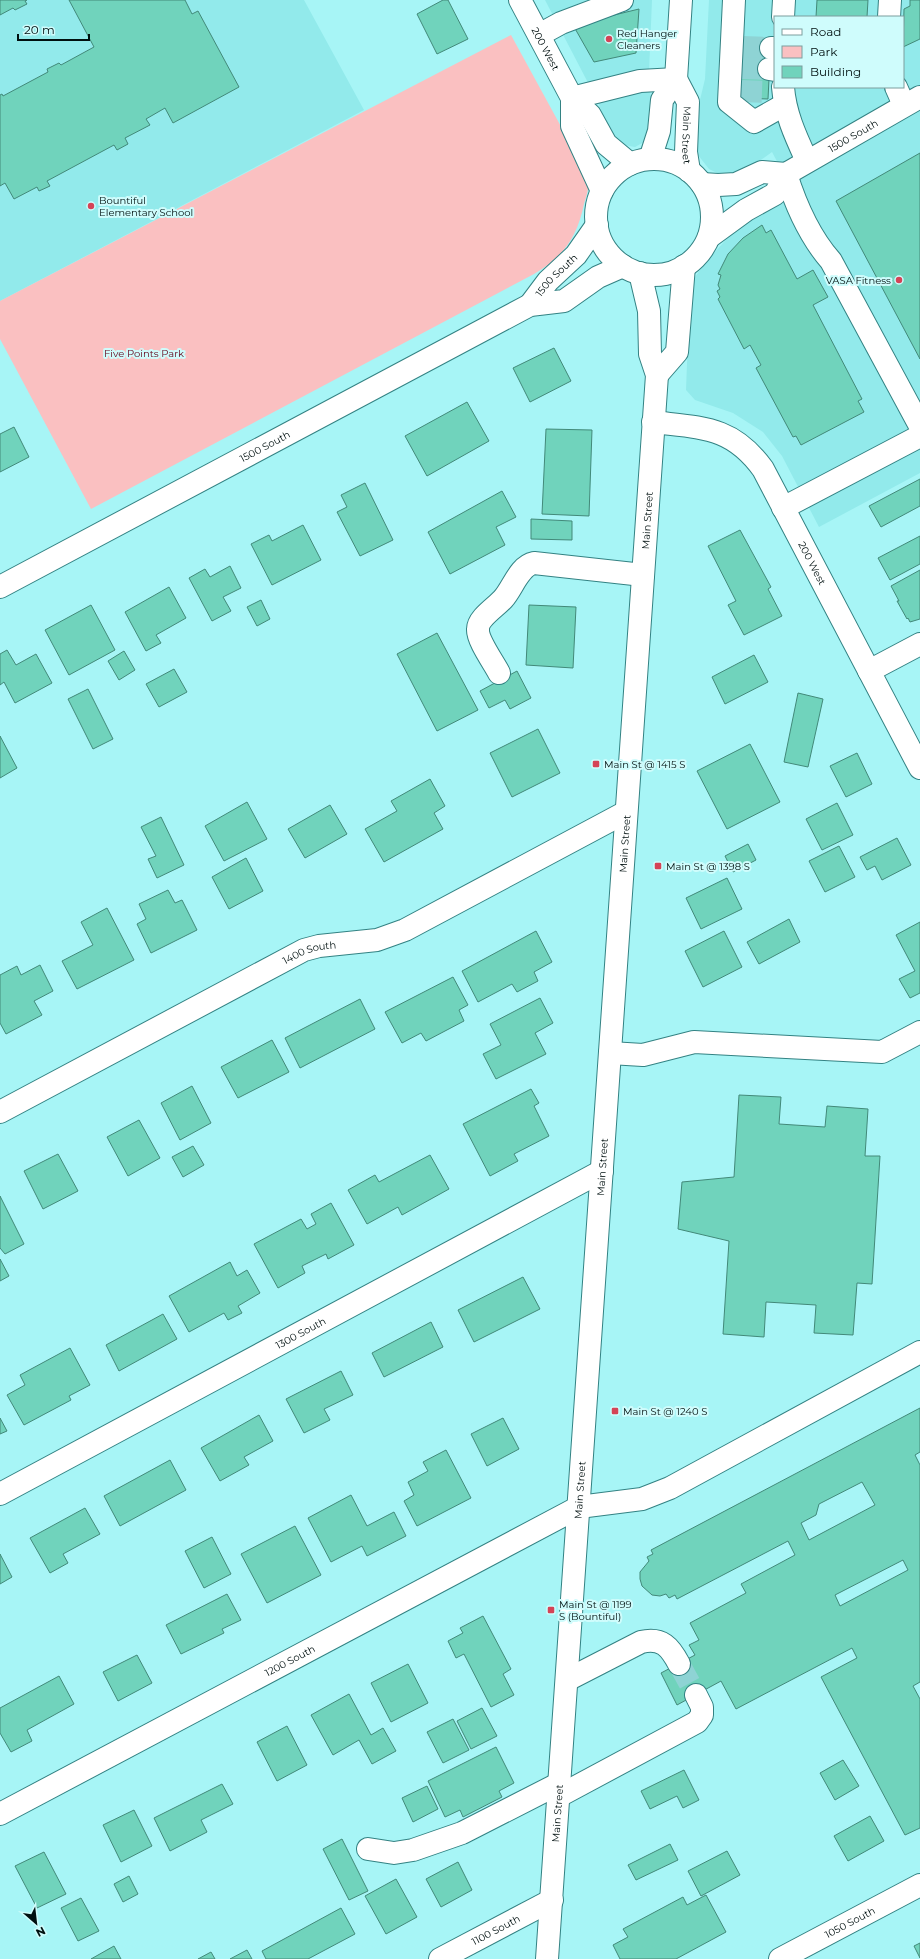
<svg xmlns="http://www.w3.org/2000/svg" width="920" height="1959" font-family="Montserrat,sans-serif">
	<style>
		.built { fill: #92eaeb; fill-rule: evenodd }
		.green { fill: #fac0c1 }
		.building { fill: #70d3bc; stroke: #428979; fill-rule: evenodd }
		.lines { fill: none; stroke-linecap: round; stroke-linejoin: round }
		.minor-tunnel { stroke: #8ed3d4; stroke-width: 22; stroke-dasharray: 22 11; stroke-linecap: butt }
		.minor-casing { stroke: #338283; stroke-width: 24 }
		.minor { stroke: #fff; stroke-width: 22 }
		.poi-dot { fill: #d44356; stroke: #cffcfc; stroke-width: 1.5 }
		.labels { text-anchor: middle; stroke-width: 4; stroke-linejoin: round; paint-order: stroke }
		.poi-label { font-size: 10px; fill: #001010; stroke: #cffcfc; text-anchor: start }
		.street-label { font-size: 10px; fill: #001010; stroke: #cffcfc }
		.park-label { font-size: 10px; fill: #630018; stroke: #cffcfc }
	</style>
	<rect width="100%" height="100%" fill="#a7f5f6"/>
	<g class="built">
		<polygon points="0,0 304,0 364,110 0,301"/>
		<polygon points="545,0 652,0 649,72 652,119 644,142 635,147 624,145 610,131 597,100"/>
		<path d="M 709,0 L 920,0 L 920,473 L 819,527 L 782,456 L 763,432 L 733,413 L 695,400 L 686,390 L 690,284 L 705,263 L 732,233 L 753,216 L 795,195 L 772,152 L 744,172 L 727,175 L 719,174 L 709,169 L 698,155 L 696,148 L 699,104 L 705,79 ZM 775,17 L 903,17 L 903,87 L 775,87 Z"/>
	</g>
	<path class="green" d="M 511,35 L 582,165 C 584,171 587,177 588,183 C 589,189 586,198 584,204 C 577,238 563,257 534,274 L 91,509 L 0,339 L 0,301 Z"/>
	<g class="building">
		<polygon points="0,0 27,0 25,1 27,4 15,10 13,8 0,15"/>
		<polygon points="69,0 185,0 192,14 198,11 239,87 173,123 165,108 146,119 150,125 125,138 128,144 117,150 114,145 47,181 50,186 39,191 37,187 14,199 5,183 0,186 0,95 2,94 3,96 48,72 47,69 59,63 61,65 94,47"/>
		<polygon points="443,0 448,0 468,39 437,54 417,14"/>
		<polygon points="817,0 868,0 867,17 816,17"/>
		<polygon points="910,0 920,0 920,39 903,47 904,9 910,6"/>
		<polygon points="639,9 636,53 594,62 573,25"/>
		<polygon points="743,38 771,39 768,99 740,98"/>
		<polygon points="920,153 920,359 836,201"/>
		<polygon points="762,225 766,233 771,230 797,279 813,270 828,297 813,305 862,399 858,401 864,412 801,445 796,436 793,437 756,368 761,365 750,345 744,349 718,299 720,297 717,291 720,289 718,285 721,275 718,274 728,254 743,238"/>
		<polygon points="554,348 571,381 530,402 513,368"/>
		<polygon points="467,402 489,441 427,476 405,436"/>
		<polygon points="14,427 29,457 0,472 0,434"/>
		<polygon points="546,429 592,430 589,516 542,514"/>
		<polygon points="920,479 920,506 881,527 869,506"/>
		<polygon points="365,483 393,540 360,556 337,512 347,507 341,495"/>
		<polygon points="502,491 516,517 496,527 505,545 450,574 428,532"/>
		<polygon points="531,519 572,521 572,540 531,539"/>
		<polygon points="303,525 321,560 272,585 251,544 269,535 272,541"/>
		<polygon points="740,530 771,587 768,589 782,616 744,635 728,605 736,601 708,546"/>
		<polygon points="920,536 920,564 890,580 878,558"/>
		<polygon points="230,566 241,588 223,597 231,611 212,621 189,578 205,569 210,577"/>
		<polygon points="920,570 920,619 910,622 908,618 907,619 897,601 899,601 891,586"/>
		<polygon points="169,587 186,618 156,635 161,643 146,651 125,612"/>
		<polygon points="261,600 270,619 257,626 247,607"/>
		<polygon points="91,605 115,650 69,675 45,630"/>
		<polygon points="529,605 576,607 573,668 526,665"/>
		<polygon points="437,633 478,710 437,731 397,654"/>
		<polygon points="7,650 16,665 36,654 52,683 15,703 4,682 0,685 0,654"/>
		<polygon points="124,651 135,670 119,680 108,661"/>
		<polygon points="754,655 768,682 725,704 712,677"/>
		<polygon points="174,669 187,692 159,707 146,684"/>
		<polygon points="517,671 531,698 510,709 505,700 489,708 480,691"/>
		<polygon points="88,689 113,739 93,749 68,699"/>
		<polygon points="798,693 823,699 808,767 784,762"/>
		<polygon points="538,729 560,773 512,797 490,753"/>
		<polygon points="0,736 17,768 0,778"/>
		<polygon points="750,744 780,802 727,829 697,771"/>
		<polygon points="857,753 872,784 846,797 830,766"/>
		<polygon points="430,779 445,806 434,813 443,829 384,862 365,829 397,811 391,801"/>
		<polygon points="247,802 267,839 224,861 205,826"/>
		<polygon points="837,803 853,835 822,850 806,819"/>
		<polygon points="330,805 347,834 305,858 288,829"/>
		<polygon points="161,817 184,865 157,878 148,859 156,856 141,827"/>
		<polygon points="897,838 911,865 882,880 875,866 867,870 860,857"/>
		<polygon points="748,844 756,860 733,872 725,856"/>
		<polygon points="839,846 855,877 825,892 809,861"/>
		<polygon points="246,858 263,891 229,909 212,877"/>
		<polygon points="727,878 742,909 701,929 686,898"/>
		<polygon points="168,890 175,903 182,900 197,930 151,953 137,924 146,919 139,904"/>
		<polygon points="107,908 134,960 77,989 62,961 93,945 81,922"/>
		<polygon points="789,919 800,942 759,964 747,942"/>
		<polygon points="920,922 920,993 910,998 899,979 915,971 896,935"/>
		<polygon points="536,931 552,962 534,972 538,981 517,992 512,984 478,1002 462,971"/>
		<polygon points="724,931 742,967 703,987 685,951"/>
		<polygon points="40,965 53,991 34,1001 42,1015 6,1034 0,1023 0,975 17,966 21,975"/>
		<polygon points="453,977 468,1005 459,1010 464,1021 426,1041 421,1033 402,1043 385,1012"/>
		<polygon points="540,998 553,1023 535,1033 546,1054 496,1079 483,1054 501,1045 490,1024"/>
		<polygon points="360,999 375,1029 300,1068 285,1038"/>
		<polygon points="272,1040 289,1072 238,1098 221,1067"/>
		<polygon points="192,1086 211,1123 180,1140 161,1103"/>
		<polygon points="531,1089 539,1103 534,1106 549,1136 514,1154 518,1161 490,1176 463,1124"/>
		<polygon points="739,1095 781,1097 779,1124 825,1127 827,1106 868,1109 865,1156 880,1156 872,1284 857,1283 853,1335 814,1333 816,1305 766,1302 764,1337 723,1334 729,1241 678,1229 682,1182 734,1177"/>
		<polygon points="139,1120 160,1158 128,1176 107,1137"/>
		<polygon points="193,1146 204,1165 183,1177 172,1157"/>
		<polygon points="58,1154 78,1191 43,1209 24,1171"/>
		<polygon points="430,1155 449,1189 402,1215 398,1207 367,1224 348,1190 375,1175 379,1182"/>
		<polygon points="0,1196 24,1244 5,1254 0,1248"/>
		<polygon points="331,1203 354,1245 328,1259 326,1254 302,1266 305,1273 278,1288 254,1244 301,1219 307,1229 316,1224 311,1214"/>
		<polygon points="0,1259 9,1276 0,1281"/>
		<polygon points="230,1262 237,1276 247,1270 260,1293 238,1306 242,1313 228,1320 224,1313 189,1332 169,1296"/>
		<polygon points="523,1277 540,1309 474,1342 458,1310"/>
		<polygon points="163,1314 177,1339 119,1371 106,1345"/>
		<polygon points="431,1322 443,1347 384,1377 372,1353"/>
		<polygon points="70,1348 90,1385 69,1396 71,1400 24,1425 7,1395 25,1385 20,1375"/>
		<polygon points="341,1371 353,1395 324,1409 330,1420 304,1433 286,1399"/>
		<path d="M 920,1408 L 920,1452 L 915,1455 L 920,1465 L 920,1682 L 913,1686 L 920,1699 L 920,1828 L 905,1835 L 821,1677 L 857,1658 L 852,1648 L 736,1709 L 721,1681 L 677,1705 L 661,1673 L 695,1655 L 689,1645 L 699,1640 L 690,1623 L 746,1593 L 741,1584 L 795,1555 L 788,1541 L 677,1599 L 675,1595 L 669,1598 L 666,1594 L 660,1596 L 652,1595 L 642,1586 L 640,1579 L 640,1572 L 649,1561 L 647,1557 L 653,1554 L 651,1550 ZM 862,1482 L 875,1505 L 809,1540 L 801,1523 L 816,1515 L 819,1504 ZM 903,1560 L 908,1570 L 840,1606 L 835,1595 Z"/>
		<polygon points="259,1415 273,1441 244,1457 249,1465 220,1481 201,1448"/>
		<polygon points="0,1418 7,1431 0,1434"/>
		<polygon points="503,1418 519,1449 487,1466 471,1434"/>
		<polygon points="446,1450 471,1498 417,1526 404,1501 414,1495 408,1482 428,1471 423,1462"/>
		<polygon points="170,1460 186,1490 120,1526 104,1496"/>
		<polygon points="351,1495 367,1526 394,1512 406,1536 367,1556 362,1546 331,1562 308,1518"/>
		<polygon points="85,1508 100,1534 63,1554 68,1563 50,1573 30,1538"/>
		<polygon points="295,1526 321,1575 267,1603 241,1554"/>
		<polygon points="212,1537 231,1574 204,1588 185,1551"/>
		<polygon points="0,1554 12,1577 0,1584"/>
		<polygon points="227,1594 241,1620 222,1629 224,1633 181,1654 166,1625"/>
		<polygon points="483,1616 511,1669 503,1674 514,1695 491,1707 464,1654 456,1658 448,1641 463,1633 460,1628"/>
		<polygon points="137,1655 152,1683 118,1701 103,1672"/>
		<polygon points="408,1664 428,1703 391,1722 371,1683"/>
		<polygon points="59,1676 74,1704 27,1730 32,1741 11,1752 0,1733 0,1708"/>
		<polygon points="349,1694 371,1735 383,1728 396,1751 372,1764 359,1740 333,1755 311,1715"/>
		<polygon points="482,1708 497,1736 471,1749 457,1721"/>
		<polygon points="453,1719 469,1750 443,1763 427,1732"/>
		<polygon points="287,1726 307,1765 277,1781 257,1742"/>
		<polygon points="496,1747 514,1783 499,1791 502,1797 463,1817 460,1810 445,1817 428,1781"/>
		<polygon points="843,1760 859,1786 835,1800 820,1773"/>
		<polygon points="684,1770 699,1800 683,1808 677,1796 650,1809 641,1791"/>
		<polygon points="222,1784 233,1804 201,1820 207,1832 170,1851 154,1818"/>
		<polygon points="427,1786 438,1809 413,1822 402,1798"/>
		<polygon points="134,1810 152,1846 121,1862 103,1825"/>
		<polygon points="870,1816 884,1841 848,1861 834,1836"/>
		<polygon points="342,1839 368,1891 349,1900 323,1849"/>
		<polygon points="670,1844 678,1860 636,1880 628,1865"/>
		<polygon points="727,1851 740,1875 701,1896 688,1871"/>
		<polygon points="44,1852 66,1894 37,1908 15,1866"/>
		<polygon points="458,1862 472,1890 441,1907 426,1879"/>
		<polygon points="129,1876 138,1894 123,1902 114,1884"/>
		<polygon points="396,1879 417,1917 386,1934 365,1896"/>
		<polygon points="706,1895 726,1932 676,1959 620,1959 613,1945 628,1937 623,1929 683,1897 687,1905"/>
		<polygon points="81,1898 99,1931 78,1941 61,1908"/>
		<polygon points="341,1908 355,1934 308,1959 266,1959 262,1951"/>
		<polygon points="920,1943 920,1958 914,1946"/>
		<polygon points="114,1946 121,1959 91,1959"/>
		<polygon points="247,1950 252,1959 230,1959"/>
		<polygon points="211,1952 215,1959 198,1959"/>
	</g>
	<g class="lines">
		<g class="minor-tunnel">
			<polyline points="742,47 771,48"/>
			<polyline points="741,68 769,69"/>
			<polyline points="740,91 768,92"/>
			<polyline points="679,1664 696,1695"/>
		</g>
		<defs>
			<g id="minor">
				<path id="s1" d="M 520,0 L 572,98 L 590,115 L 606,144 L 630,164"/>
				<polyline points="734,0 729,102 754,122 784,105"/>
				<polyline points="783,17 784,0"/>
				<polyline points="889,17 890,0"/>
				<polyline points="539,35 561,23 622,0"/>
				<polyline points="771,48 775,48"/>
				<polyline points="769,69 775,70"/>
				<path id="s2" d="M 676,79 L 688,102 L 686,152 L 689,171"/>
				<path d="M 783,87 C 785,114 796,137 807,161"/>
				<polyline points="896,87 904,105"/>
				<polyline points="572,98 640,81 676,79"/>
				<polyline points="572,98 572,126 602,191"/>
				<polyline points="650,159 659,131 662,100 676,79 681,0"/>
				<circle cx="654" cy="217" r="58"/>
				<path d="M 786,174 C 796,206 809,236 831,261 L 920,426"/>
				<polyline points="702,184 718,185 736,184 762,172 786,174"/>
				<path id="s3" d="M 709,237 L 746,210 L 775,194 L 786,174 L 920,97"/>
				<path id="s4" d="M 530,305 L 548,281 L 576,255 L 597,225"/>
				<polyline points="657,375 677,352 684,266"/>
				<path id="s5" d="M 653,422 C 702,428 732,426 763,469 L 920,768"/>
				<polyline points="783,508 920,436"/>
				<path id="s6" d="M 0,587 L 530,305 L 564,301 L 598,277 L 623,266"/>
				<polyline points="869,671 920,644"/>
				<path d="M 499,673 C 494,663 477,640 478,629 C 478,618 496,607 503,599 C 513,588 519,566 534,563 L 643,575"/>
				<polyline points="610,1053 643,1055 694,1042 882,1052 920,1032"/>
				<path id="s7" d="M 0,1112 L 304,950 L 319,946 L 377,940 L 405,930 L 626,812"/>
				<path id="s8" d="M 0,1494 L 602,1171"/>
				<path d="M 567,1680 L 641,1642 C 662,1637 670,1647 679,1664"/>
				<polyline points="559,1796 697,1722 702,1715 702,1707 696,1695"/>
				<path id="s9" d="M 0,1814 L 579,1507 L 642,1499 L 670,1488 L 920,1352"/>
				<polyline points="368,1849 394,1853 413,1850 462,1833 560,1783"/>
				<path id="s10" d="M 440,1959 L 552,1900"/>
				<path id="s11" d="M 547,1959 L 657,375 L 650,354 L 649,311 L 640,273"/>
				<path id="s12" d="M 780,1959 L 920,1885"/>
			</g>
		</defs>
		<use href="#minor" class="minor-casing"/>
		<use href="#minor" class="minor"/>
	</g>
	<g class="poi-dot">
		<circle cx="609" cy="39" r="4"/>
		<circle cx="91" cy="206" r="4"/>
		<circle cx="899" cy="280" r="4"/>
		<rect x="592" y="760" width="8" height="8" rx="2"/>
		<rect x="654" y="862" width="8" height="8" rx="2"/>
		<rect x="611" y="1407" width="8" height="8" rx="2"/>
		<rect x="547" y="1606" width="8" height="8" rx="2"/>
	</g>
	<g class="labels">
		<g class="poi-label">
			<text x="617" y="37">Red Hanger<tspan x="617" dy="12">Cleaners</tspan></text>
			<text x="99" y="204">Bountiful<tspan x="99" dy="12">Elementary School</tspan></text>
			<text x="891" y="284" text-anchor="end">VASA Fitness</text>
			<text x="604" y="768">Main St @ 1415 S</text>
			<text x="666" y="870">Main St @ 1398 S</text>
			<text x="623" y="1415">Main St @ 1240 S</text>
			<text x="559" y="1608">Main St @ 1199<tspan x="559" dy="12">S (Bountiful)</tspan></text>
		</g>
		<g class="street-label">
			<text dy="4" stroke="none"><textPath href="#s1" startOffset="55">200 West</textPath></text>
			<text dy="4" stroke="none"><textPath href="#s2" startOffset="59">Main Street</textPath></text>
			<text dy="4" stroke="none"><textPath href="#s3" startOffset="179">1500 South</textPath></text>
			<text dy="4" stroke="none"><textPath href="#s4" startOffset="40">1500 South</textPath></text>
			<text dy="4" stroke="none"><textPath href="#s6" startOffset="300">1500 South</textPath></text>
			<text dy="4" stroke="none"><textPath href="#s11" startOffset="1442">Main Street</textPath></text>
			<text dy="4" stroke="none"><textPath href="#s5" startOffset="231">200 West</textPath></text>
			<text dy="4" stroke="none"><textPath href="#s11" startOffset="1118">Main Street</textPath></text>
			<text dy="4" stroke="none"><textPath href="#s7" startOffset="349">1400 South</textPath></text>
			<text dy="4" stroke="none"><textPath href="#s11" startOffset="794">Main Street</textPath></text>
			<text dy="4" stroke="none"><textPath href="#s8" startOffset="341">1300 South</textPath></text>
			<text dy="4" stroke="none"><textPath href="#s11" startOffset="470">Main Street</textPath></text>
			<text dy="4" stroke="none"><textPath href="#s9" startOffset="328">1200 South</textPath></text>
			<text dy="4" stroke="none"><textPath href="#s11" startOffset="146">Main Street</textPath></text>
			<text dy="4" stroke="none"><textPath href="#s12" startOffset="79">1050 South</textPath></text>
			<text dy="4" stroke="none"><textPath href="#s10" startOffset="63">1100 South</textPath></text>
		</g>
		<g class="park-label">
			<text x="144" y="357">Five Points Park</text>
		</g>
	</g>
	<rect x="774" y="16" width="130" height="72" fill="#cffcfc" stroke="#7c9e9e"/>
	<rect x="782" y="29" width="20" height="6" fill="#ffffff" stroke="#7c9e9e"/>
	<text x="810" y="36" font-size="12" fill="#001010">Road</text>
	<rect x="782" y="46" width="20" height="12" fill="#fac0c1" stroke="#7c9e9e"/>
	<text x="810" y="56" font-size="12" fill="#001010">Park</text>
	<rect x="782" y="66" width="20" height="12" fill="#70d3bc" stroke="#7c9e9e"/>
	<text x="810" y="76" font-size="12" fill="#001010">Building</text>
	<g transform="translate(36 1923) rotate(152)" stroke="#cffcfc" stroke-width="3" paint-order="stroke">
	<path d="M0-3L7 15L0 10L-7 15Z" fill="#001010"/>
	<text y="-6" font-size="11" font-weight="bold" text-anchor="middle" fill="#001010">N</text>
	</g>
	<path d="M18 34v6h71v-6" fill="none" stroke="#001010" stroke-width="2"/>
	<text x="24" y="34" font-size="12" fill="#001010" stroke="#cffcfc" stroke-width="3" paint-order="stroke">20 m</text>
</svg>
